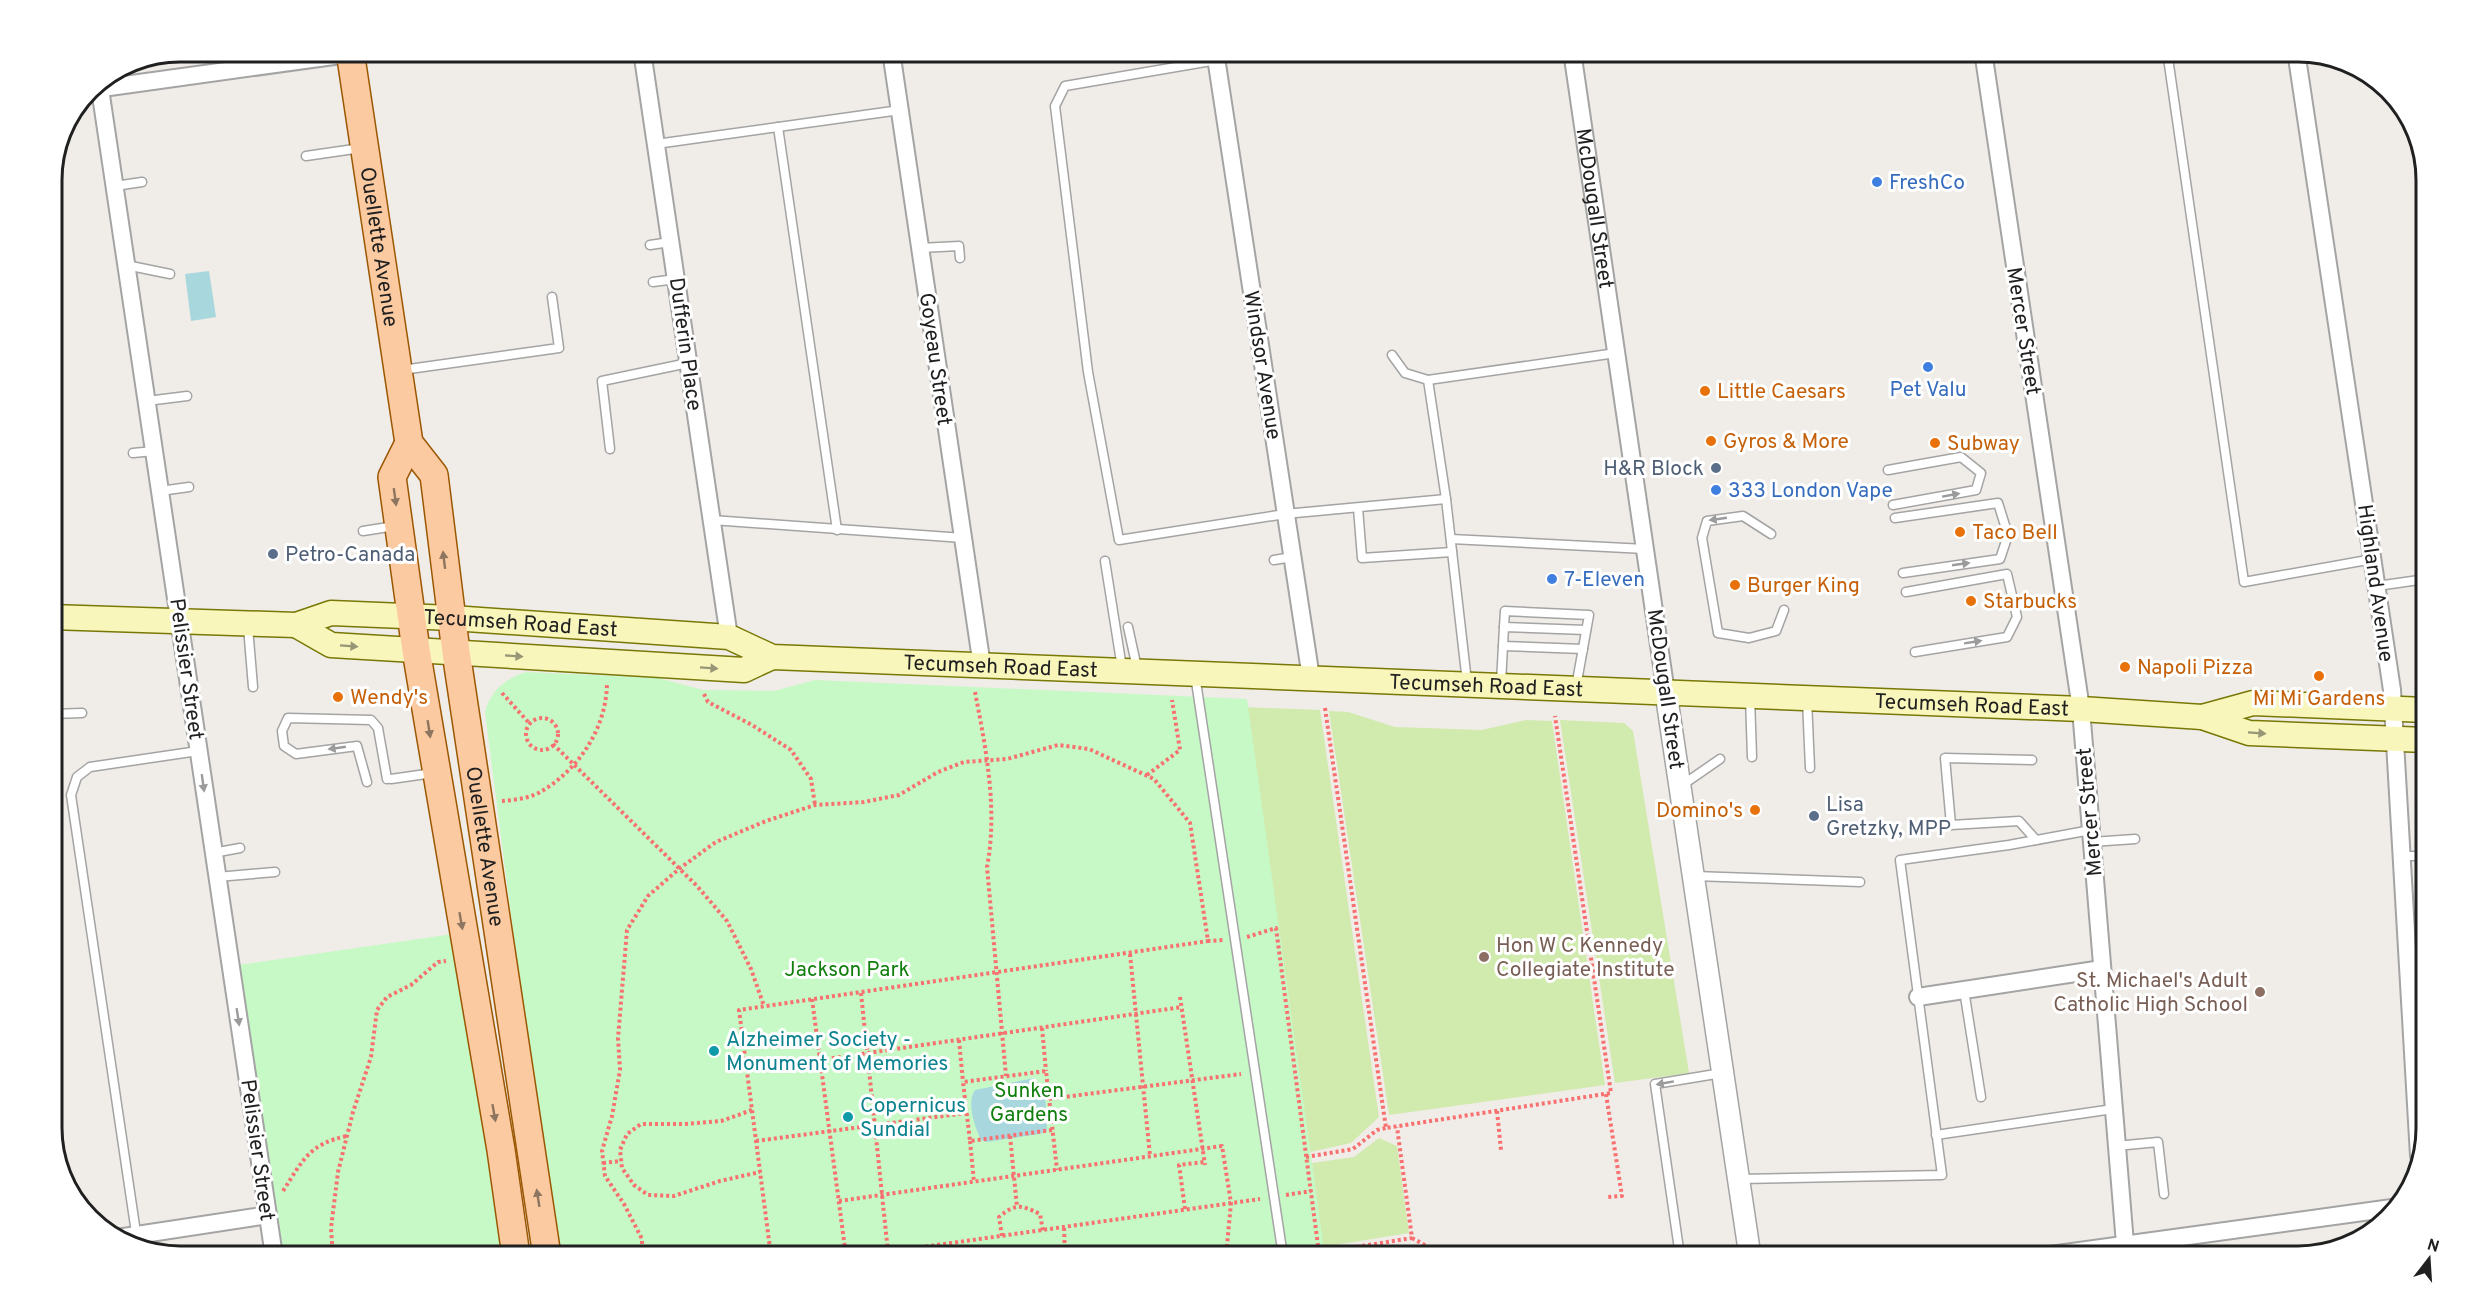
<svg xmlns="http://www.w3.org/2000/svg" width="2477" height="1307" font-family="Overpass,sans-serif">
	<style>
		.grass { fill: #d1eaad }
		.park { fill: #c6f9c5 }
		.water { fill: #a8d7dd }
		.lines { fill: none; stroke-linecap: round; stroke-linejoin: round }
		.service-casing { stroke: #a4a4a4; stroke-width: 11 }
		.minor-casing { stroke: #a4a4a4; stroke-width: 20 }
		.tertiary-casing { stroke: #a4a4a4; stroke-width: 24 }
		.secondary-casing { stroke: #787806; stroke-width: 27 }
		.primary-casing { stroke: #9b5702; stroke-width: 30 }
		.path { stroke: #f87070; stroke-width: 4; stroke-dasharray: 3 3; stroke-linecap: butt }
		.service { stroke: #fff; stroke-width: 8 }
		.minor { stroke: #fff; stroke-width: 16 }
		.tertiary { stroke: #fff; stroke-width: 21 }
		.secondary { stroke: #f9f6bc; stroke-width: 24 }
		.primary { stroke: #fbcaa1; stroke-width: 27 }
		.oneway { fill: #9b9b9b }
		.oneway2 { fill: #8e7560 }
		.oneway3 { fill: #979676 }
		.shop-dot { fill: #3f7fe0; stroke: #fff; stroke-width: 2 }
		.food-dot { fill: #e8710a; stroke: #fff; stroke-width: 2 }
		.service-dot { fill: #5c6f8a; stroke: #fff; stroke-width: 2 }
		.education-dot { fill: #8d6e63; stroke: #fff; stroke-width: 2 }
		.culture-dot { fill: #0f9aa8; stroke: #fff; stroke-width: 2 }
		.labels { text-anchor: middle; stroke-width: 6; stroke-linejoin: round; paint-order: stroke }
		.shop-label { font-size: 21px; fill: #366cbe; stroke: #fff; text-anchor: start }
		.street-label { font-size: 21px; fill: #202020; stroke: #fff }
		.food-label { font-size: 21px; fill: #c56008; stroke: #fff; text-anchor: start }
		.service-label { font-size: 21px; fill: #4e5e75; stroke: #fff; text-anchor: start }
		.education-label { font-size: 21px; fill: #785e54; stroke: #fff; text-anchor: start }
		.park-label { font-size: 21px; fill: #107f0d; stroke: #fff }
		.culture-label { font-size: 21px; fill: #0d838f; stroke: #fff; text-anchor: start }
		.rim { fill: none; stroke: #202020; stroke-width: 3 }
	</style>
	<rect width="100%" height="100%" fill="#f0ece7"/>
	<g class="grass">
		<polygon points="1216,706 1320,710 1379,1117 1351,1143 1310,1152 1278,926"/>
		<polygon points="1329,711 1348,712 1395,727 1482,730 1526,720 1552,721 1605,1085 1389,1115"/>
		<polygon points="1560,720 1624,723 1633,731 1689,1073 1615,1083"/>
		<polygon points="1379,1138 1397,1146 1409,1233 1323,1247 1312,1163 1354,1157"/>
	</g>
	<g class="park">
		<path d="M 526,672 L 658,678 L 703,690 L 774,691 L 815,680 L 1247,699 L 1325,1256 L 560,1256 L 514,938 L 485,712 C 491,690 505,679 526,672 Z"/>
		<polygon points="453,934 503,1256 284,1256 239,965"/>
	</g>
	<g class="water">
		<polygon points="209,271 216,317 191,321 185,274"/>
		<path d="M 1034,1078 L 1045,1093 L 1047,1131 L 1039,1134 L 987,1142 L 981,1140 C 975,1128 966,1102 975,1090 Z"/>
	</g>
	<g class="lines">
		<defs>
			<g id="service">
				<polyline points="2167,51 2244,582 2373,559"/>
				<polyline points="1217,60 1065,86 1055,106 1088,372 1119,540 1285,514 1446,499"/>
				<polyline points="778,127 837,530"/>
				<polyline points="656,144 900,110"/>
				<polyline points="306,156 361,148"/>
				<polyline points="115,186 142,182"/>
				<polyline points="650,245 670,242"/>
				<polyline points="920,248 959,246 960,258"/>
				<polyline points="126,265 170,274"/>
				<polyline points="653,282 676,279"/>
				<polyline points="1392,355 1405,373 1428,380 1616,353"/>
				<polyline points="402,370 559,348 552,297"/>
				<polyline points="1428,380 1446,499 1467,682"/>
				<polyline points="147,401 187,396"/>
				<polyline points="610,449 602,381 688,363"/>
				<polyline points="133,453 154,451"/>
				<polyline points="1888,470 1961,457 1981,473 1976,490 1893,505"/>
				<polyline points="160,491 189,487"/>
				<polyline points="1358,508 1362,558 1452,552"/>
				<polyline points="1895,518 1998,503 2008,535 2000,559 1903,573"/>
				<polyline points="712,520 963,538"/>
				<polyline points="363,531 395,526"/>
				<polyline points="1771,534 1743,516 1707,521 1702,538 1718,633 1749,638 1776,631 1784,610"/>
				<polyline points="1451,539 1645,549"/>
				<polyline points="1274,560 1292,557"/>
				<polyline points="1105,561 1122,668"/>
				<polyline points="2377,586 2426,579"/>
				<polyline points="1906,592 2007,574 2017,617 2007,637 1915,652"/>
				<polyline points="248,627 253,687"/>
				<polyline points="1128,627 1137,668"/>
				<polyline points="1504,627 1505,611 1589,615 1576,687"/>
				<polyline points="1503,646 1583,649"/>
				<polyline points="1195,675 1283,1256"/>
				<polyline points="1501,683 1504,627 1586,630"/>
				<polyline points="1750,697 1752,757"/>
				<polyline points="1807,700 1810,768"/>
				<polyline points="51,714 82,713"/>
				<polyline points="2032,760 1945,758 1951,825 2019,821 2036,840"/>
				<polyline points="391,779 433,773"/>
				<polyline points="367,782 357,746 296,754 284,746 282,731 288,718 371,720 378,728 387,779"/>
				<polyline points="1681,786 1720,759"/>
				<polyline points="2092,842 2135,839"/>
				<polyline points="213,853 240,848"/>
				<polyline points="2402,856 2426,856"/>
				<polyline points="1694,876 1860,882"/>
				<polyline points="217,877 275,872"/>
				<polyline points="2408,966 2426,966"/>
				<polyline points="1964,990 1981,1097"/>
				<polyline points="1936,1135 2113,1109"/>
				<polyline points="2116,1146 2158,1142 2164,1194"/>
				<polyline points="1740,1179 1942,1175 1900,860 2009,845 2091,830"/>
				<polyline points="138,1246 71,795 77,777 90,767 198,751"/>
				<polyline points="1680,1256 1655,1084 1722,1073"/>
			</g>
			<g id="minor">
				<polyline points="642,51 729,637"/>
				<polyline points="891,51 982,666"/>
				<polyline points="1215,51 1311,678"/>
				<path id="s1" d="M 1572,51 L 1666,693"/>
				<polyline points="1983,51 2081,709 2126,1256"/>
				<polyline points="2296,51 2392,690 2419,1156"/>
				<polyline points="99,82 274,1256"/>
				<polyline points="88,90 370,51"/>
				<polyline points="1918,997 2102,969"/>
				<polyline points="117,1238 268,1215"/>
				<polyline points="2043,1256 2392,1208"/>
			</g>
			<polyline id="tertiary" points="1666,693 1750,1256"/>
			<g id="secondary">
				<path id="s2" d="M 51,617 L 296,625 L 331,613 L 452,618 L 729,637 L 772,657 L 2081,709 L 2202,717 L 2249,733 L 2426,740"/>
				<polyline points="296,625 331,645 744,670 772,657"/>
				<polyline points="2202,717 2253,703 2426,710"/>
			</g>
			<g id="primary">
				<path id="s3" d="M 350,51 L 409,443 L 434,475 L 456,652 L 547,1256"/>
				<polyline points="409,443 392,477 416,650 501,1150 516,1256"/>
			</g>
		</defs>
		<use href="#service" class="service-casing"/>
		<use href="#minor" class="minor-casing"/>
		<use href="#tertiary" class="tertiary-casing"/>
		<use href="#secondary" class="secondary-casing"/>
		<use href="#primary" class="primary-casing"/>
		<g class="path">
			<path d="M 975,692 C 986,749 998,809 987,867 L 1006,1076"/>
			<polyline points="502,693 530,724"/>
			<polyline points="704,694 708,702 752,725 791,750 811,779 815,805"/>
			<polyline points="1325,708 1386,1128 1611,1093 1555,716"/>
			<circle cx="542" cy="734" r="16"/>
			<polyline points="553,744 697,886 727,921 751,969 764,1006"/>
			<polyline points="1147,775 1180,750 1172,700"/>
			<path d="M 502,801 C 515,800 531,798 542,791 C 580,768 606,728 607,684"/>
			<polyline points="1247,937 1276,928 1319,1253 1412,1238 1397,1127"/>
			<polyline points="1130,954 1150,1156"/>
			<polyline points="861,993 888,1252"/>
			<polyline points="1180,997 1205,1165"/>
			<polyline points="812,999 846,1256"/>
			<polyline points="1042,1028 1046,1071"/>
			<polyline points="959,1040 963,1082"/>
			<polyline points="820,1060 1182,1007"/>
			<polyline points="1606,1094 1622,1196 1608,1197"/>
			<polyline points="1049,1099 1241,1074"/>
			<polyline points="752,1110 721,1121 684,1124 641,1124 627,1134 620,1150 622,1168 634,1185 648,1195 674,1196 720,1181 760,1172"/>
			<polyline points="1497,1111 1501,1150"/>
			<polyline points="1052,1130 970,1141 963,1082 1046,1071 1057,1170"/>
			<polyline points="1010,1136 1017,1207"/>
			<polyline points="756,1141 966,1113"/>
			<polyline points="970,1141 974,1182"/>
			<polyline points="1306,1157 1353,1149 1377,1130 1386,1128"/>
			<polyline points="603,1163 621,1161"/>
			<path d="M 283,1191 C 303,1160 309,1144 347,1136"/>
			<polyline points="1286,1195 1311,1191"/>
			<polyline points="839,1201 1222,1146 1231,1203 1226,1256"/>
			<polyline points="1185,1209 1179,1165 1204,1162"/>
			<polyline points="1064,1228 1065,1256"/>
			<path d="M 1002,1236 L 999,1217 C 1016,1203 1021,1205 1040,1214 L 1043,1231"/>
			<polyline points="1412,1238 1445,1256"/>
			<polyline points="333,1256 331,1228 338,1172 353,1112 371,1057 377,1010 387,997 411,985 438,962 446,961"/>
			<polyline points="642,1256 642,1239 624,1204 605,1176 602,1151 612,1116 620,1070 618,1038 627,930 648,896 680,868 716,842 766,821 815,805 864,802 899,795 938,772 964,762 1007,759 1058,745 1089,749 1154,779 1190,823 1208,941 1223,940"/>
			<polyline points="771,1256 739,1010 1208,941"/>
			<polyline points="860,1256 1260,1199"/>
		</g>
		<use href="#service" class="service"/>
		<use href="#minor" class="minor"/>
		<use href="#tertiary" class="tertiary"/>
		<use href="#secondary" class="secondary"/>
		<use href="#primary" class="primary"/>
	</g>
	<defs><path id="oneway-solid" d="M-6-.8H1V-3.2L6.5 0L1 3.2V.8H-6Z" transform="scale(1.5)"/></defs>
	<g class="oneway">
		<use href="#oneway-solid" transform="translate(1951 495) rotate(-10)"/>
		<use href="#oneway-solid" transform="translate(1718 519) rotate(172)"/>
		<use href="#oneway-solid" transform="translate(1961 564) rotate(-8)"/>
		<use href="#oneway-solid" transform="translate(1973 642) rotate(-9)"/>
		<use href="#oneway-solid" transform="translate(337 748) rotate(172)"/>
		<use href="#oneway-solid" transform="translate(203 783) rotate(82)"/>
		<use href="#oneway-solid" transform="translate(238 1017) rotate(81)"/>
		<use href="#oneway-solid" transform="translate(1665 1083) rotate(170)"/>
	</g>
	<g class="oneway2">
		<use href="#oneway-solid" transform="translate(395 497) rotate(82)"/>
		<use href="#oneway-solid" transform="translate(444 560) rotate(-97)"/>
		<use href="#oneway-solid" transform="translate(429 729) rotate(81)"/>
		<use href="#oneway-solid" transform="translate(461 921) rotate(80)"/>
		<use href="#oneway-solid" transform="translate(494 1113) rotate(80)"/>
		<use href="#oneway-solid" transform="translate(538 1198) rotate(-99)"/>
	</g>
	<g class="oneway3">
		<use href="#oneway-solid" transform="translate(349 646) rotate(4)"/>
		<use href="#oneway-solid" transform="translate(514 656) rotate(4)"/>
		<use href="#oneway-solid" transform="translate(709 668) rotate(4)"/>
		<use href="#oneway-solid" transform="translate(2257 733) rotate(4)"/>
	</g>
	<g class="shop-dot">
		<circle cx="1877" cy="182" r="6"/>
		<circle cx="1928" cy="367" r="6"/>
		<circle cx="1716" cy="490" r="6"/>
		<circle cx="1552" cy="579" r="6"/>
	</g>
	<g class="food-dot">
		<circle cx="1705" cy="391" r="6"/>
		<circle cx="1711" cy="441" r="6"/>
		<circle cx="1935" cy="443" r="6"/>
		<circle cx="1960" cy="532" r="6"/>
		<circle cx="1735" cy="585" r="6"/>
		<circle cx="1971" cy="601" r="6"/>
		<circle cx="2125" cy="667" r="6"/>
		<circle cx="2319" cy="676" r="6"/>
		<circle cx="338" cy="697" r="6"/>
		<circle cx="1755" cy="810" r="6"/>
	</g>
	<g class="service-dot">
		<circle cx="1716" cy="468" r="6"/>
		<circle cx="273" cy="554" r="6"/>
		<circle cx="1814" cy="816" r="6"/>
	</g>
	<g class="education-dot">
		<circle cx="1484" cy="957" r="6"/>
		<circle cx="2260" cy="992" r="6"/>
	</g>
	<g class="culture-dot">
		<circle cx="714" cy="1051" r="6"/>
		<circle cx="848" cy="1117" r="6"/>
	</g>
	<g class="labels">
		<g class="shop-label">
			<text x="1889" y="189">FreshCo</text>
			<text x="1928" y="396" text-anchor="middle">Pet Valu</text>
			<text x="1728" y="497">333 London Vape</text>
			<text x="1564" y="586">7-Eleven</text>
		</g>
		<g class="street-label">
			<text dy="7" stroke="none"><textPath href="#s1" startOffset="159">McDougall Street</textPath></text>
			<text dy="7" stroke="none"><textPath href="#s3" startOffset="198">Ouellette Avenue</textPath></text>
			<text transform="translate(2024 331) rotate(81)" y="7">Mercer Street</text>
			<text transform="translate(686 344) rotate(82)" y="7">Dufferin Place</text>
			<text transform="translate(936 359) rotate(82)" y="7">Goyeau Street</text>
			<text transform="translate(1263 365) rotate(81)" y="7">Windsor Avenue</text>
			<text transform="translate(2376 583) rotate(82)" y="7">Highland Avenue</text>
			<text dy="7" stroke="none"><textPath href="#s2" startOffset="472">Tecumseh Road East</textPath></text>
			<text dy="7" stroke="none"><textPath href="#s2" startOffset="957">Tecumseh Road East</textPath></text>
			<text transform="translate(187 669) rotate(82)" y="7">Pelissier Street</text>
			<text dy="7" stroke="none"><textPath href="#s2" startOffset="1443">Tecumseh Road East</textPath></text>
			<text transform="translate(1666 689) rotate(82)" y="7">McDougall Street</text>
			<text dy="7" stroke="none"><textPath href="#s2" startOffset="1929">Tecumseh Road East</textPath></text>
			<text transform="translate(2089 812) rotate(-95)" y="7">Mercer Street</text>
			<text dy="7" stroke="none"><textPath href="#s3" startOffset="812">Ouellette Avenue</textPath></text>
			<text transform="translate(258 1150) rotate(82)" y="7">Pelissier Street</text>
		</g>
		<g class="food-label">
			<text x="1717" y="398">Little Caesars</text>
			<text x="1723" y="448">Gyros &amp; More</text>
			<text x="1947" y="450">Subway</text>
			<text x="1972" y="539">Taco Bell</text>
			<text x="1747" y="592">Burger King</text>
			<text x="1983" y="608">Starbucks</text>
			<text x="2137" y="674">Napoli Pizza</text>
			<text x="350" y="704">Wendy's</text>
			<text x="2319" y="705" text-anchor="middle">Mi Mi Gardens</text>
			<text x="1743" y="817" text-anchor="end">Domino's</text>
		</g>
		<g class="service-label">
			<text x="1704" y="475" text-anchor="end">H&amp;R Block</text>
			<text x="285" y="561">Petro-Canada</text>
			<text x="1826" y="811">Lisa<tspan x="1826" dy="24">Gretzky, MPP</tspan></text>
		</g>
		<g class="education-label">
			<text x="1496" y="952">Hon W C Kennedy<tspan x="1496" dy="24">Collegiate Institute</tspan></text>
			<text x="2248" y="987" text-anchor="end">St. Michael's Adult<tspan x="2248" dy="24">Catholic High School</tspan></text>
		</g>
		<g class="park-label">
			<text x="847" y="976">Jackson Park</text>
			<text x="1029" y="1097">Sunken<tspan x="1029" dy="24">Gardens</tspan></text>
		</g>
		<g class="culture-label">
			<text x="726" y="1046">Alzheimer Society -<tspan x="726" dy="24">Monument of Memories</tspan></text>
			<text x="860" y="1112">Copernicus<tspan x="860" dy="24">Sundial</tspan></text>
		</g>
	</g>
	<path d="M0 0H2477V1307H0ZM180 62H2298A118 118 0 0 1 2416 180V1128A118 118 0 0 1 2298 1246H180A118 118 0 0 1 62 1128V180A118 118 0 0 1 180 62Z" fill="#fff" fill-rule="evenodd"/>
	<path class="rim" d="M180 62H2298A118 118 0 0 1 2416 180V1128A118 118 0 0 1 2298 1246H180A118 118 0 0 1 62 1128V180A118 118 0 0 1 180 62Z"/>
	<g transform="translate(2429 1259) rotate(17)" stroke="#ffffff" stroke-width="4.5" paint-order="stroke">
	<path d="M0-4.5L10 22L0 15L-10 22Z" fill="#202020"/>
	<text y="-9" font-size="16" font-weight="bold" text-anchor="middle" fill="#202020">N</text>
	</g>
</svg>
